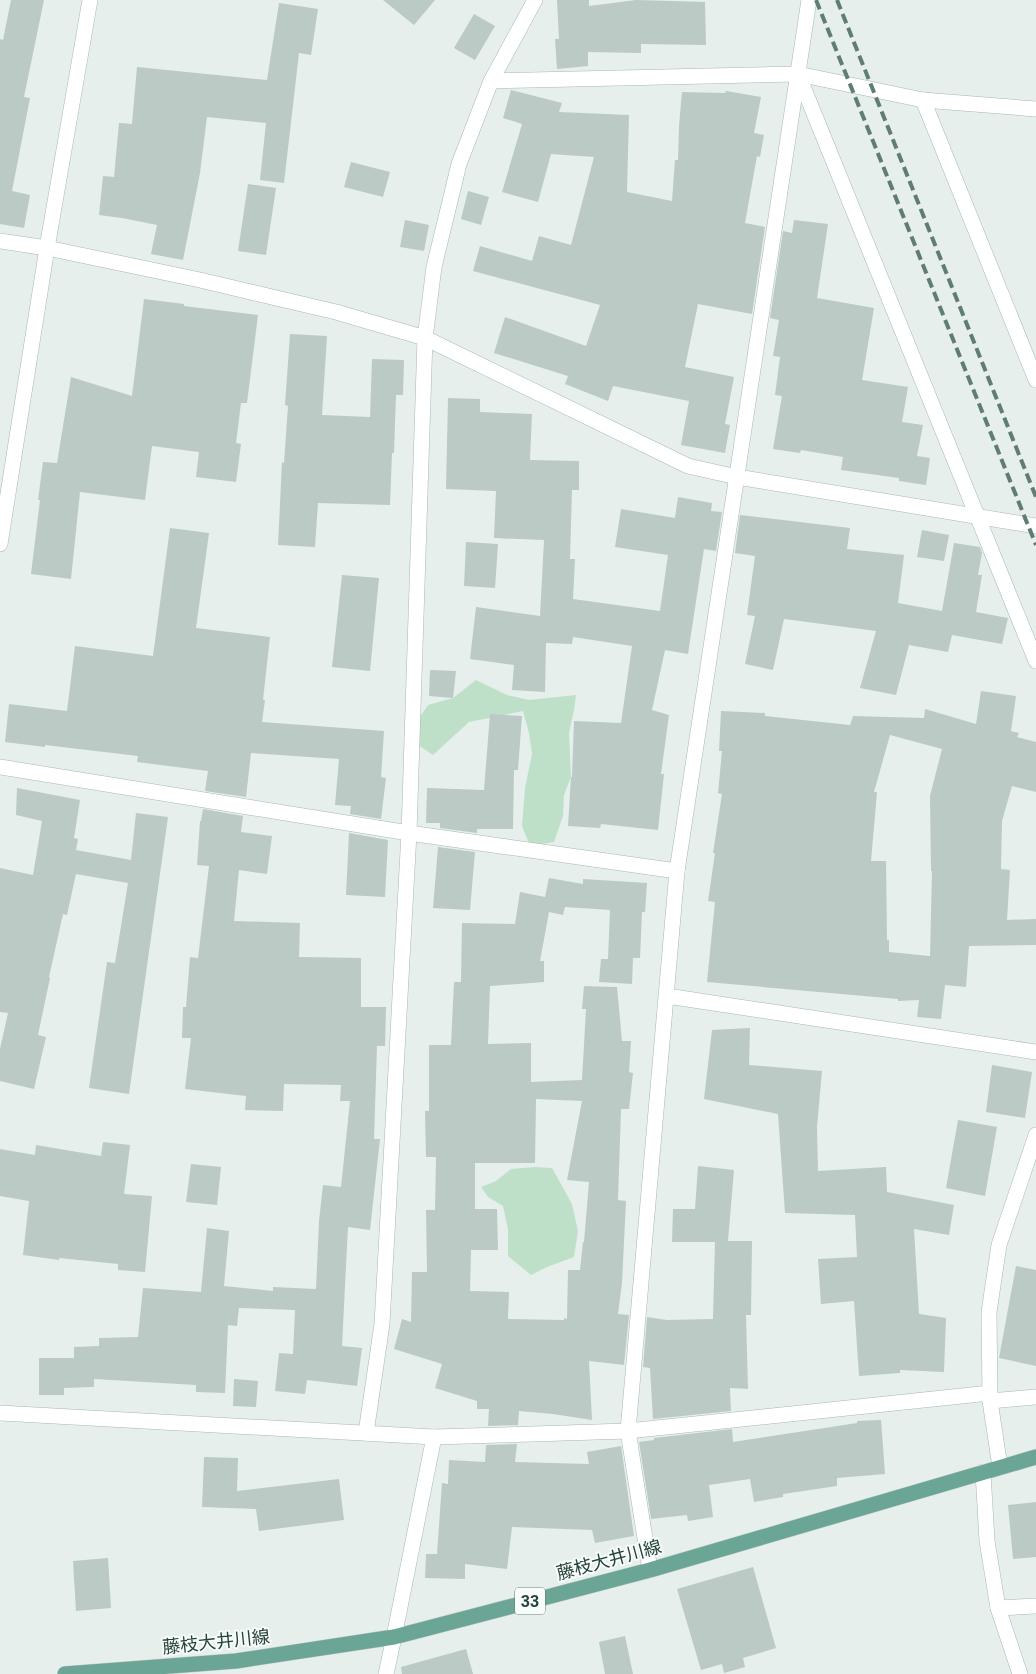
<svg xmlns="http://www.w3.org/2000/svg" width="1036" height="1674" font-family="Roboto,'Noto Sans JP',sans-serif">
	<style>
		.green { fill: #bfe0c8 }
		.building { fill: #bbcac4; fill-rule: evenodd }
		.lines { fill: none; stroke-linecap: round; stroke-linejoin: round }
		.street-casing { stroke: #a8b8b2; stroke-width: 16 }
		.secondary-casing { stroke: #a4bbb3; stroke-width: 16 }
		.primary-casing { stroke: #c2cac8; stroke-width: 16 }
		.street { stroke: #fff; stroke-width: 15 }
		.secondary { stroke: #fff; stroke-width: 15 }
		.primary { stroke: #6aa596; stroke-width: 15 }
		.rail { stroke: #5f7d75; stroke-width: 4; stroke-dasharray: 10 5; stroke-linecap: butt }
		.labels { text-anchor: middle; stroke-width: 4; stroke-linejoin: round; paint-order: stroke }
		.shield { fill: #f7fbf9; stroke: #637a73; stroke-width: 1 }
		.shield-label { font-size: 16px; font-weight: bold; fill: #24423a }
		.street-label { font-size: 18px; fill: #24423a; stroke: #f7fbf9 }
	</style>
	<rect width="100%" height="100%" fill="#e6efeb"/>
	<g class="green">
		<polygon points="476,680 507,695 529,700 576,695 574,710 569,733 571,777 564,795 563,816 554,842 530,846 522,826 525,788 532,754 529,733 523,711 469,722 433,755 418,745 419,718 428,705 453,698"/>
		<polygon points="535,1167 552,1168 572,1204 578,1231 574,1257 547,1267 531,1275 508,1256 508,1229 503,1206 488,1197 481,1187 496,1181 511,1169"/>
	</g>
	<g class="building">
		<polygon points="11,0 44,0 24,97 30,98 12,191 30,195 24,228 0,224 0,39 3,40"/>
		<polygon points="383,0 435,0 414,25"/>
		<polygon points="557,0 589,0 589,6 636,0 705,2 706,45 641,44 641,53 588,52 588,66 557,69 555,39 559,39"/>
		<polygon points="279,3 318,9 311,55 299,53 284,183 260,180 266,123 207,117 200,173 183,260 151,254 157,225 122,218 99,215 103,176 114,177 119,123 132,124 137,67 267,80"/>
		<polygon points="474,14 495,26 475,60 454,48"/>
		<polygon points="511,90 562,103 559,112 629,115 627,192 672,201 675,160 678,160 679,126 682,92 725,93 726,91 761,97 754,133 764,135 760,157 757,156 745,223 765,227 752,314 698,304 685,367 734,377 725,424 730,425 725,453 681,445 689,401 613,386 608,401 565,384 568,376 494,353 505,317 586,346 600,305 473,271 480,246 532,261 539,236 571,245 594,157 551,154 538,202 502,192 522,124 503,118"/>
		<polygon points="351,162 390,172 383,197 344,187"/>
		<polygon points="248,184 276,188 266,255 238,251"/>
		<polygon points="468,191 489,197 481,225 461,219"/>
		<polygon points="405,220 429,225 424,251 400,247"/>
		<polygon points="794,220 828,224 817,298 874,308 862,380 908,387 902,422 923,425 917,456 930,458 926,485 899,481 899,478 841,470 843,457 801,450 800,453 773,449 782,396 775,395 780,357 773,356 779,320 770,318 783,231 792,233"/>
		<polygon points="144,299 184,304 184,306 258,315 247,403 241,403 236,443 241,444 236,482 196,477 199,452 152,446 145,500 80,492 71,579 31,574 40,500 38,500 43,462 57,463 71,377 132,396"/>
		<polygon points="290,334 327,336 322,415 370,417 372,359 404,360 403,395 396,395 394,453 392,453 390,505 318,503 315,547 278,545 282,462 284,463 288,406 285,405"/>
		<polygon points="448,398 480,399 480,412 532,414 530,460 579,461 579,490 572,490 570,559 575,559 573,599 660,611 668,555 615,547 621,509 675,518 678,497 712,503 711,511 722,512 716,551 704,549 688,654 665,650 652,710 669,715 661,774 664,774 658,830 601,824 600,828 568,826 571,777 572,777 574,721 621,723 632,646 573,637 572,644 546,643 545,692 512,690 514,665 470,659 476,607 540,616 544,540 494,538 496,491 446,489"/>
		<polygon points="740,515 850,528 847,549 904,555 898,603 942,611 954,543 980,547 982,553 978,575 982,575 976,612 1008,618 1002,644 952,635 948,652 909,645 896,695 860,688 876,631 784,619 773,670 745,664 755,616 747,615 755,556 735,553"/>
		<polygon points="170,528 209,533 196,628 270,637 263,700 265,700 262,722 384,731 381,777 386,778 381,819 350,814 351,806 335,805 339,759 251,753 246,797 205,791 208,771 137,762 138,756 45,745 45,747 5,742 9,704 67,711 75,646 153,656"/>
		<polygon points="922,530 949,535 944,561 917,557"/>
		<polygon points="466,542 498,544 495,588 464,586"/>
		<polygon points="342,575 379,578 370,671 332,667"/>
		<polygon points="430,670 456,671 453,698 429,696"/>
		<path d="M 981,691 L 1016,696 L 1011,731 L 1019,733 L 1017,737 L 1036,742 L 1036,792 L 1012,786 L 1002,821 L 1001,869 L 1010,870 L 1007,920 L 1036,919 L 1036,945 L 969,946 L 966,987 L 945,985 L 941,1019 L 917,1017 L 919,1000 L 898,1001 L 898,999 L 707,982 L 715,902 L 708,901 L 715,853 L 713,853 L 722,794 L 718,793 L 722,751 L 719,751 L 721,711 L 765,713 L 765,716 L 850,725 L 853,716 L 924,718 L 925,709 L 976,724 ZM 890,735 L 942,749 L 930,796 L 931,871 L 932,871 L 930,956 L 889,952 L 889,940 L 887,940 L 886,861 L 871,861 L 877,792 L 874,792 Z"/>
		<polygon points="490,714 522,716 518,770 514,770 513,829 477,829 477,833 440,828 440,823 426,823 427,788 484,790"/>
		<polygon points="17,788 80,800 74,838 78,839 76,850 131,860 136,813 168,817 129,1094 89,1088 107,962 115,963 128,883 76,874 67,915 63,914 49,977 50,978 38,1035 46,1037 34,1089 0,1081 0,1049 8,1013 0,1012 0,868 33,875 42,821 16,815"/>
		<polygon points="203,809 243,816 241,832 272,836 267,874 239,870 234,921 300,923 299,957 361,958 361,1007 386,1007 385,1046 377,1046 374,1139 380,1139 370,1230 348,1227 342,1346 362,1348 357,1386 307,1380 305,1394 275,1391 279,1353 293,1354 295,1310 239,1308 237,1326 228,1325 225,1393 196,1392 196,1385 94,1379 94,1387 64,1388 64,1395 39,1395 39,1358 74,1358 74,1347 99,1346 99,1338 138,1337 143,1288 201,1292 207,1228 229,1231 224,1286 273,1291 273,1287 316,1289 319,1221 323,1185 341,1187 350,1101 340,1101 341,1085 284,1084 283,1111 245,1110 246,1096 185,1089 191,1038 182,1038 183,1007 186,1007 190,957 198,958 209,866 197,865 200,821 201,821"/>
		<polygon points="349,833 388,840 385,897 346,895"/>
		<polygon points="438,847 475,852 470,910 433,908"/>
		<path d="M 549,878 L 583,884 L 583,879 L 647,883 L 645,912 L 642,912 L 640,958 L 633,958 L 632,984 L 599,982 L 601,959 L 608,959 L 610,910 L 565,907 L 563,915 L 549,912 L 540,961 L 544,961 L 544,982 L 490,986 L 488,1044 L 531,1043 L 531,1082 L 582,1080 L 586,1009 L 582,1009 L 584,986 L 617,987 L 622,1041 L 631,1041 L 629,1072 L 633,1073 L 629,1109 L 621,1109 L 618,1200 L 626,1201 L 622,1283 L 618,1314 L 629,1315 L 624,1365 L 589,1361 L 592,1420 L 553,1414 L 519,1411 L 518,1425 L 488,1426 L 489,1409 L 477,1409 L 477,1401 L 435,1388 L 442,1364 L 394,1349 L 402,1319 L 411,1322 L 412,1272 L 427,1272 L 426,1210 L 435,1210 L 436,1157 L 426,1157 L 425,1111 L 429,1111 L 429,1045 L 451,1045 L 454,982 L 461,982 L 462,923 L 515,924 L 520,892 L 545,897 ZM 536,1099 L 582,1101 L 567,1180 L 589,1182 L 584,1242 L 583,1242 L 580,1270 L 568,1270 L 567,1319 L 564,1318 L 564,1320 L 508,1319 L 509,1292 L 470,1291 L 471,1250 L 498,1250 L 497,1209 L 475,1209 L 475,1163 L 535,1163 Z"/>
		<polygon points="750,1028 749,1065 822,1071 817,1127 818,1171 886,1167 887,1192 954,1205 949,1235 914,1229 919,1314 946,1318 944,1372 900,1370 900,1373 859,1376 854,1301 821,1304 818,1259 857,1257 855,1215 785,1213 778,1114 704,1099 712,1030"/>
		<polygon points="992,1065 1032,1072 1025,1118 986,1112"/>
		<polygon points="958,1120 997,1127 985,1196 946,1188"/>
		<polygon points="103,1142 130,1145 124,1194 152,1196 145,1272 118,1270 118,1264 59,1258 59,1260 23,1255 29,1201 0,1196 0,1149 35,1155 36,1145 101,1156"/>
		<polygon points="191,1164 221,1167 217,1205 186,1202"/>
		<polygon points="698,1166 734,1170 728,1241 752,1241 751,1315 746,1315 748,1389 730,1388 731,1411 653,1419 650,1368 643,1367 647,1317 667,1320 713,1319 715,1242 672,1242 673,1209 695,1209"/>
		<polygon points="1016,1266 1036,1270 1036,1366 999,1358"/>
		<polygon points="234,1379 258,1381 256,1407 233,1406"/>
		<polygon points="881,1420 885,1474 837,1478 837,1486 783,1494 783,1497 754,1502 750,1479 709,1485 713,1517 688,1521 687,1515 651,1519 639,1442 654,1440 654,1438 732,1429 733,1442 857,1423 857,1421"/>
		<polygon points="517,1444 515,1462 589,1464 587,1452 621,1446 634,1536 595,1543 592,1530 512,1527 507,1569 465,1564 465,1579 425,1578 426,1554 437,1554 442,1483 448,1484 449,1460 485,1462 486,1445"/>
		<polygon points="204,1457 238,1458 237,1491 339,1479 344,1520 259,1531 256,1509 202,1507"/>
		<polygon points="1036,1502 1036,1557 1013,1559 1008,1505"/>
		<polygon points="108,1558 111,1608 76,1611 73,1561"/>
		<polygon points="753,1567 776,1648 743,1658 745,1667 724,1673 722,1664 701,1670 677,1589"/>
		<polygon points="625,1636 633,1674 605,1674 599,1642"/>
		<polygon points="466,1649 473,1674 402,1674 401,1667"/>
	</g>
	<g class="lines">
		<defs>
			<g id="street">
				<polyline points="798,74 1036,661"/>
				<polyline points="491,81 798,74 923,100 1036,109"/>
				<polyline points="923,100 1036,380"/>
				<polyline points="0,241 47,248 200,280 336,312 425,338 688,466 737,477 1036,526"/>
				<polyline points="0,544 47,248 90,0"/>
				<polyline points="0,767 409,833 677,871"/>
				<polyline points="667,996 1036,1052"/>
				<polyline points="990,1401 1036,1397"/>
				<polyline points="0,1413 434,1437 628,1431 990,1393"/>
				<polyline points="366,1433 382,1324 393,1124 409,833 425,338 434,267 459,164 491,81 535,0"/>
				<polyline points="1000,1467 990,1401 989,1312 999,1245 1036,1135"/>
				<polyline points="983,1472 987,1541 998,1608 1020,1674"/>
				<polyline points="650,1570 628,1431 677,871 809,0"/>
				<polyline points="998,1608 1036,1606"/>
				<polyline points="394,1637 434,1437"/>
			</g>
			<polyline id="secondary" points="386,1674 394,1637"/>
			<polyline id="primary" points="65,1674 236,1661 394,1637 650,1570 1036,1457"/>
		</defs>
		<use href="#street" class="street-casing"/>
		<use href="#secondary" class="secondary-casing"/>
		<use href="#primary" class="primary-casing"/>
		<use href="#street" class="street"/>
		<use href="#secondary" class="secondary"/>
		<use href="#primary" class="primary"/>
		<g class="rail">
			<polyline points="816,0 1036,545"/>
			<polyline points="837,0 1036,497"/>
		</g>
	</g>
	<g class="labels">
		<rect class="shield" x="515" y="1587.5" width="30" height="27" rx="4"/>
		<g class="shield-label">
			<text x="530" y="1607">33</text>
		</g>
		<g class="street-label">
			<text transform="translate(609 1560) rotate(-15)" y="6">藤枝大井川線</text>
			<text transform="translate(216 1642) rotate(-6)" y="6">藤枝大井川線</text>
		</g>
	</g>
</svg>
